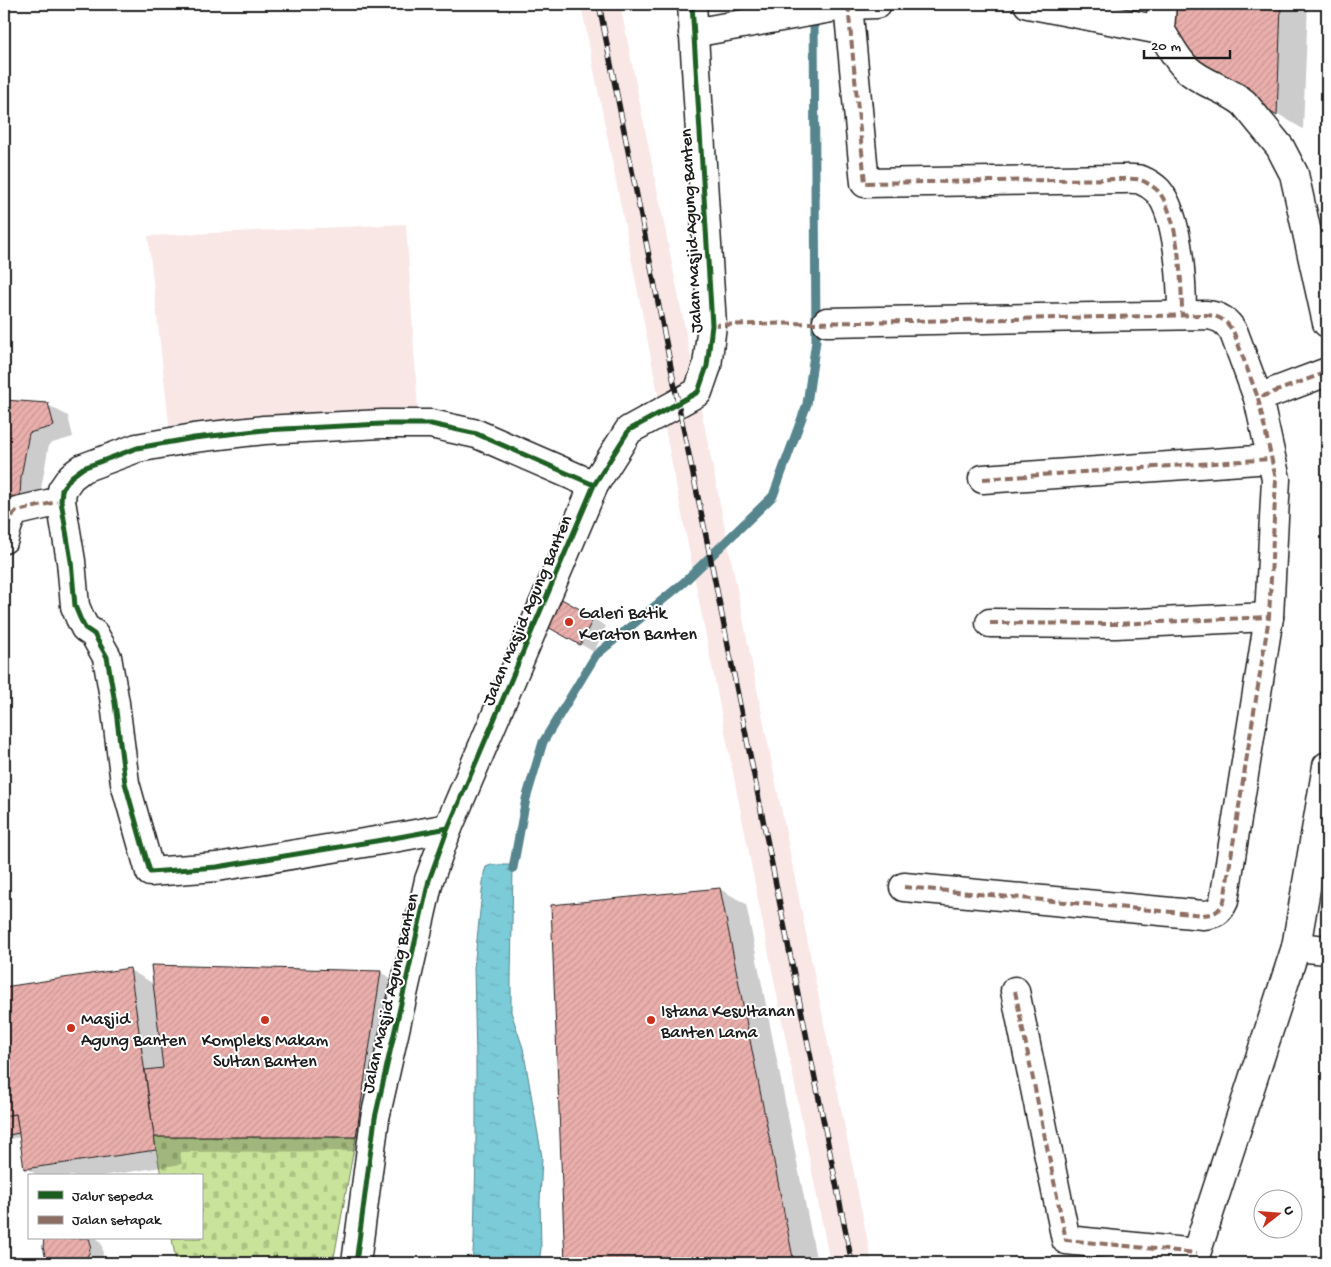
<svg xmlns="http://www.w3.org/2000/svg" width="1331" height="1267" font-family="'Gochi Hand',sans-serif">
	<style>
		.built { fill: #f9e7e6 }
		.cemetery { fill: url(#cemetery-stones); stroke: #72805b }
		.water { fill: url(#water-ripples); stroke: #56858d }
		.shadow { fill: #0003 }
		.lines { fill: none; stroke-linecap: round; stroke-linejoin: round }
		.stream { stroke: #56858d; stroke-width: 9 }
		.building { fill: url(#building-hatch); stroke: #1c1c1c }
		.minor-casing { stroke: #1c1c1c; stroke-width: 31 }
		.minor { stroke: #fff; stroke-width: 28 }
		.rail-casing { stroke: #1c1c1c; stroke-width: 5.5 }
		.rail { stroke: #fff; stroke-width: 4; stroke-dasharray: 11; stroke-linecap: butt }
		.quiet { stroke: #8d6e63; stroke-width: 4; stroke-dasharray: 8 4; stroke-linecap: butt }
		.cycleway-casing { stroke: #fff; stroke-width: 8 }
		.cycleway { stroke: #1b5e20; stroke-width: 5 }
		.poi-dot { fill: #c8321e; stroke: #fff; stroke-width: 2 }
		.labels { text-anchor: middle; stroke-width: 4; stroke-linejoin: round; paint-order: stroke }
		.street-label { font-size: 18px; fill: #1c1c1c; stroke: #fff }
		.poi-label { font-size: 18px; fill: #1c1c1c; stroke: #fff; text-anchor: start }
	</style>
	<defs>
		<pattern id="cemetery-stones" width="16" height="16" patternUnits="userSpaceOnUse" patternTransform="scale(1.25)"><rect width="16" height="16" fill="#c9e49a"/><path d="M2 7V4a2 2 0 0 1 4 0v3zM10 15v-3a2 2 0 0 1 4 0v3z" fill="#acc384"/></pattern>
		<pattern id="water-ripples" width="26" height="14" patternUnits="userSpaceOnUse" patternTransform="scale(1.25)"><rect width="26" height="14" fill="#7ccbd8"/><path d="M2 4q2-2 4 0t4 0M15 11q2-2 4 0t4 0" fill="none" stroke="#6baeb9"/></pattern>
		<pattern id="building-hatch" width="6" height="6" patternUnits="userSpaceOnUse" patternTransform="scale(1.25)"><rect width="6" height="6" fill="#eaafac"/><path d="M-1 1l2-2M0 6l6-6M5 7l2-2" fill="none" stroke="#c89693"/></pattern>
	</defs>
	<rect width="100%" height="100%" fill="#fff"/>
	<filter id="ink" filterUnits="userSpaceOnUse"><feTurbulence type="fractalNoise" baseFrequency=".02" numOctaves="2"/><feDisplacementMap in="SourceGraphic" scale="10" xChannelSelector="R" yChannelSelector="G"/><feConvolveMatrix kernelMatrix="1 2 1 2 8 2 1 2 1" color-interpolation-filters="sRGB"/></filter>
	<g filter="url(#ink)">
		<g class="built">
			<polygon points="581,4 620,4 872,1263 830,1263"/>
			<polygon points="406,224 418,411 170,432 148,236"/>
		</g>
		<polygon class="cemetery" points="154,1137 356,1137 333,1263 176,1263 172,1238 201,1238 201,1176 161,1176"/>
		<polygon class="water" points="491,865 508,865 513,868 511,978 511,1012 523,1048 542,1157 540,1202 541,1248 539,1263 472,1263 474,1240 476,1153 476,1059 474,968 484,873 486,867"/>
		<g class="shadow">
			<polygon points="1177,4 1308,4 1303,129 1207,72 1175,32"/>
			<polygon points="4,401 48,405 68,416 73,437 49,444 41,489 40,509 4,500"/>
			<polygon points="559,599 606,626 594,652 547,625"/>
			<polygon points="720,889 746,904 817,1263 566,1263 552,907"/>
			<polygon points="130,970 154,984 380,972 406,987 382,1151 180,1152 182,1164 102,1176 39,1176 25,1168 21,1137 4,1140 4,988"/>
			<polygon points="45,1238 97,1238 102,1245 103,1253 102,1260 100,1263 54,1263 50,1260"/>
		</g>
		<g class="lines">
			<polyline class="stream" points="513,868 526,799 543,742 596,655 683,583 773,496 807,404 816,341 814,15"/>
		</g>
		<g class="building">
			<polygon points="1175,4 1281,4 1277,116 1207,73 1174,32"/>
			<polygon points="4,400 48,403 54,426 29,433 21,477 20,498 4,494"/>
			<polygon points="558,597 594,617 580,645 546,626"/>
			<polygon points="720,888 794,1263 565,1263 551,905"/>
			<polygon points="151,965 381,971 356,1137 154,1137 145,1070 163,1068"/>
			<polygon points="130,968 156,1150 24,1169 16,1114 4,1116 4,987"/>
			<polygon points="16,1114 19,1133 4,1136 4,1116"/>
			<polygon points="44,1238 89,1238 91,1245 89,1253 85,1260 81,1263 52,1263 45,1255 43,1247"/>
		</g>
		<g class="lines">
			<defs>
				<g id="minor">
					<polyline points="848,4 848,5 877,4"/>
					<path d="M 1028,4 L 1160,30 C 1169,43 1175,58 1187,69 C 1203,84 1227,89 1244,103 L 1280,147 L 1294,174 L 1327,323"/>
					<polyline points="1160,30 1162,4"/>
					<path d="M 693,33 L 848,5 L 865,183 L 1118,179 C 1125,179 1135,178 1141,180 C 1146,182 1154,187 1158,191 C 1179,215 1182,284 1182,315"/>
					<path d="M 827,322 L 1206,315 C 1220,316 1227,321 1234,333 L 1258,398"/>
					<polyline points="983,479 1271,459"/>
					<path d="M 4,539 C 7,529 8,518 17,511 L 61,501"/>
					<polyline points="990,623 1116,624 1269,617"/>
					<polyline points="448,828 388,839 217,867 150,872 125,783 115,703 107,657 94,634 85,628 80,618 75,606 71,561 61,501 62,490 71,477 83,468 137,448 194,438 264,430 382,424 431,424 477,434 594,485"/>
					<path d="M 904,887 L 1203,915 C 1215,914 1219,912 1224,901 L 1269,617 L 1276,479 L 1258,398 L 1327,372"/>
					<polyline points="1296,947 1327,950"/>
					<polyline points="1015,991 1066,1240 1196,1253"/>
					<polyline points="356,1263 375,1118 429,880 448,828 594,485 629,430 698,392 707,366 712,325 692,4"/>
					<polyline points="1193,1263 1296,947 1327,766"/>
				</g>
			</defs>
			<use href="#minor" class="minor-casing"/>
			<use href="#minor" class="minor"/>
			<defs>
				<polyline id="rail" points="599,4 678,403 704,526 852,1263"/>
			</defs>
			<use href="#rail" class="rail-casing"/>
			<use href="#rail" class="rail"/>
			<g class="quiet">
				<path d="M 848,5 L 865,183 L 1118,179 C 1125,179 1135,178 1141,180 C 1146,182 1154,187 1158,191 C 1179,215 1182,284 1182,315"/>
				<path d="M 712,325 L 1206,315 C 1220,316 1227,321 1234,333 L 1258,398"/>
				<polyline points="983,479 1271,459"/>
				<path d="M 4,539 C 7,529 8,518 17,511 L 61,501 L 62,504"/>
				<polyline points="990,623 1116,624 1269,617"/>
				<path d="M 904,887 L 1203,915 C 1215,914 1219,912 1224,901 L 1269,617 L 1276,479 L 1258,398 L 1327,372"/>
				<polyline points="1015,991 1066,1240 1196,1253"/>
			</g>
			<defs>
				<g id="cycleway">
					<polyline points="448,828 388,839 217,867 150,872 125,783 115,703 107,657 94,634 85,628 80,618 75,606 71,561 61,501 62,490 71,477 83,468 137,448 194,438 264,430 382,424 431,424 477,434 594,485"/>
					<polyline points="356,1263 375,1118 429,880 448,828 594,485 629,430 698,392 707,366 712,325 692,4"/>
				</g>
			</defs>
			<use href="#cycleway" class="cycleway-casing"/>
			<use href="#cycleway" class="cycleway"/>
		</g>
	</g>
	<g class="poi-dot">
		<circle cx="569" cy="622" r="5"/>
		<circle cx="265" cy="1020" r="5"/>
		<circle cx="651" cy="1020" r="5"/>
		<circle cx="71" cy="1028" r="5"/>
	</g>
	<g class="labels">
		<g class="street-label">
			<text transform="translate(690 231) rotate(-93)" y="6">Jalan Masjid Agung Banten</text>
			<text transform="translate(526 610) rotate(-67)" y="6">Jalan Masjid Agung Banten</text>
			<text transform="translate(389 993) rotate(-77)" y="6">Jalan Masjid Agung Banten</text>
		</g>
		<g class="poi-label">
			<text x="579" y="618">Galeri Batik<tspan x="579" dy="21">Keraton Banten</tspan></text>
			<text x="661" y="1016">Istana Kesultanan<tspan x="661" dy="21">Banten Lama</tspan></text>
			<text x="81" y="1024">Masjid<tspan x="81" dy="21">Agung Banten</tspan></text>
			<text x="265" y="1045" text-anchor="middle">Kompleks Makam<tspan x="265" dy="21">Sultan Banten</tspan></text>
		</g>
	</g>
	<rect width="1331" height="1267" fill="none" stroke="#fff" stroke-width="20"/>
	<rect x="10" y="10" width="1311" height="1247" fill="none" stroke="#1c1c1c" stroke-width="2" filter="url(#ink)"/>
	<rect x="28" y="1174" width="175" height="65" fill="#ffffff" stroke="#a4a4a4"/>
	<rect x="38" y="1191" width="25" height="8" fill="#1b5e20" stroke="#a4a4a4"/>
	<text x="72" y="1200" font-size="15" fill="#1c1c1c">Jalur sepeda</text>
	<rect x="38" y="1216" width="25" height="8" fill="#8d6e63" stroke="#a4a4a4"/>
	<text x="72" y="1224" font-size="15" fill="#1c1c1c">Jalan setapak</text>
	<g transform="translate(1278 1214) rotate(73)"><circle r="24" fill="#ffffff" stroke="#a4a4a4"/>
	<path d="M0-4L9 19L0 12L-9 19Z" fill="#c8321e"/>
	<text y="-8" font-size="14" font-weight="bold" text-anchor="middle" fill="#1c1c1c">U</text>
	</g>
	<path d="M1144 50v8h86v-8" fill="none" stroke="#1c1c1c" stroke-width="2.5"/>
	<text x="1151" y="50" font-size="15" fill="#1c1c1c" stroke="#ffffff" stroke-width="4" paint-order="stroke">20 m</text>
</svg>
